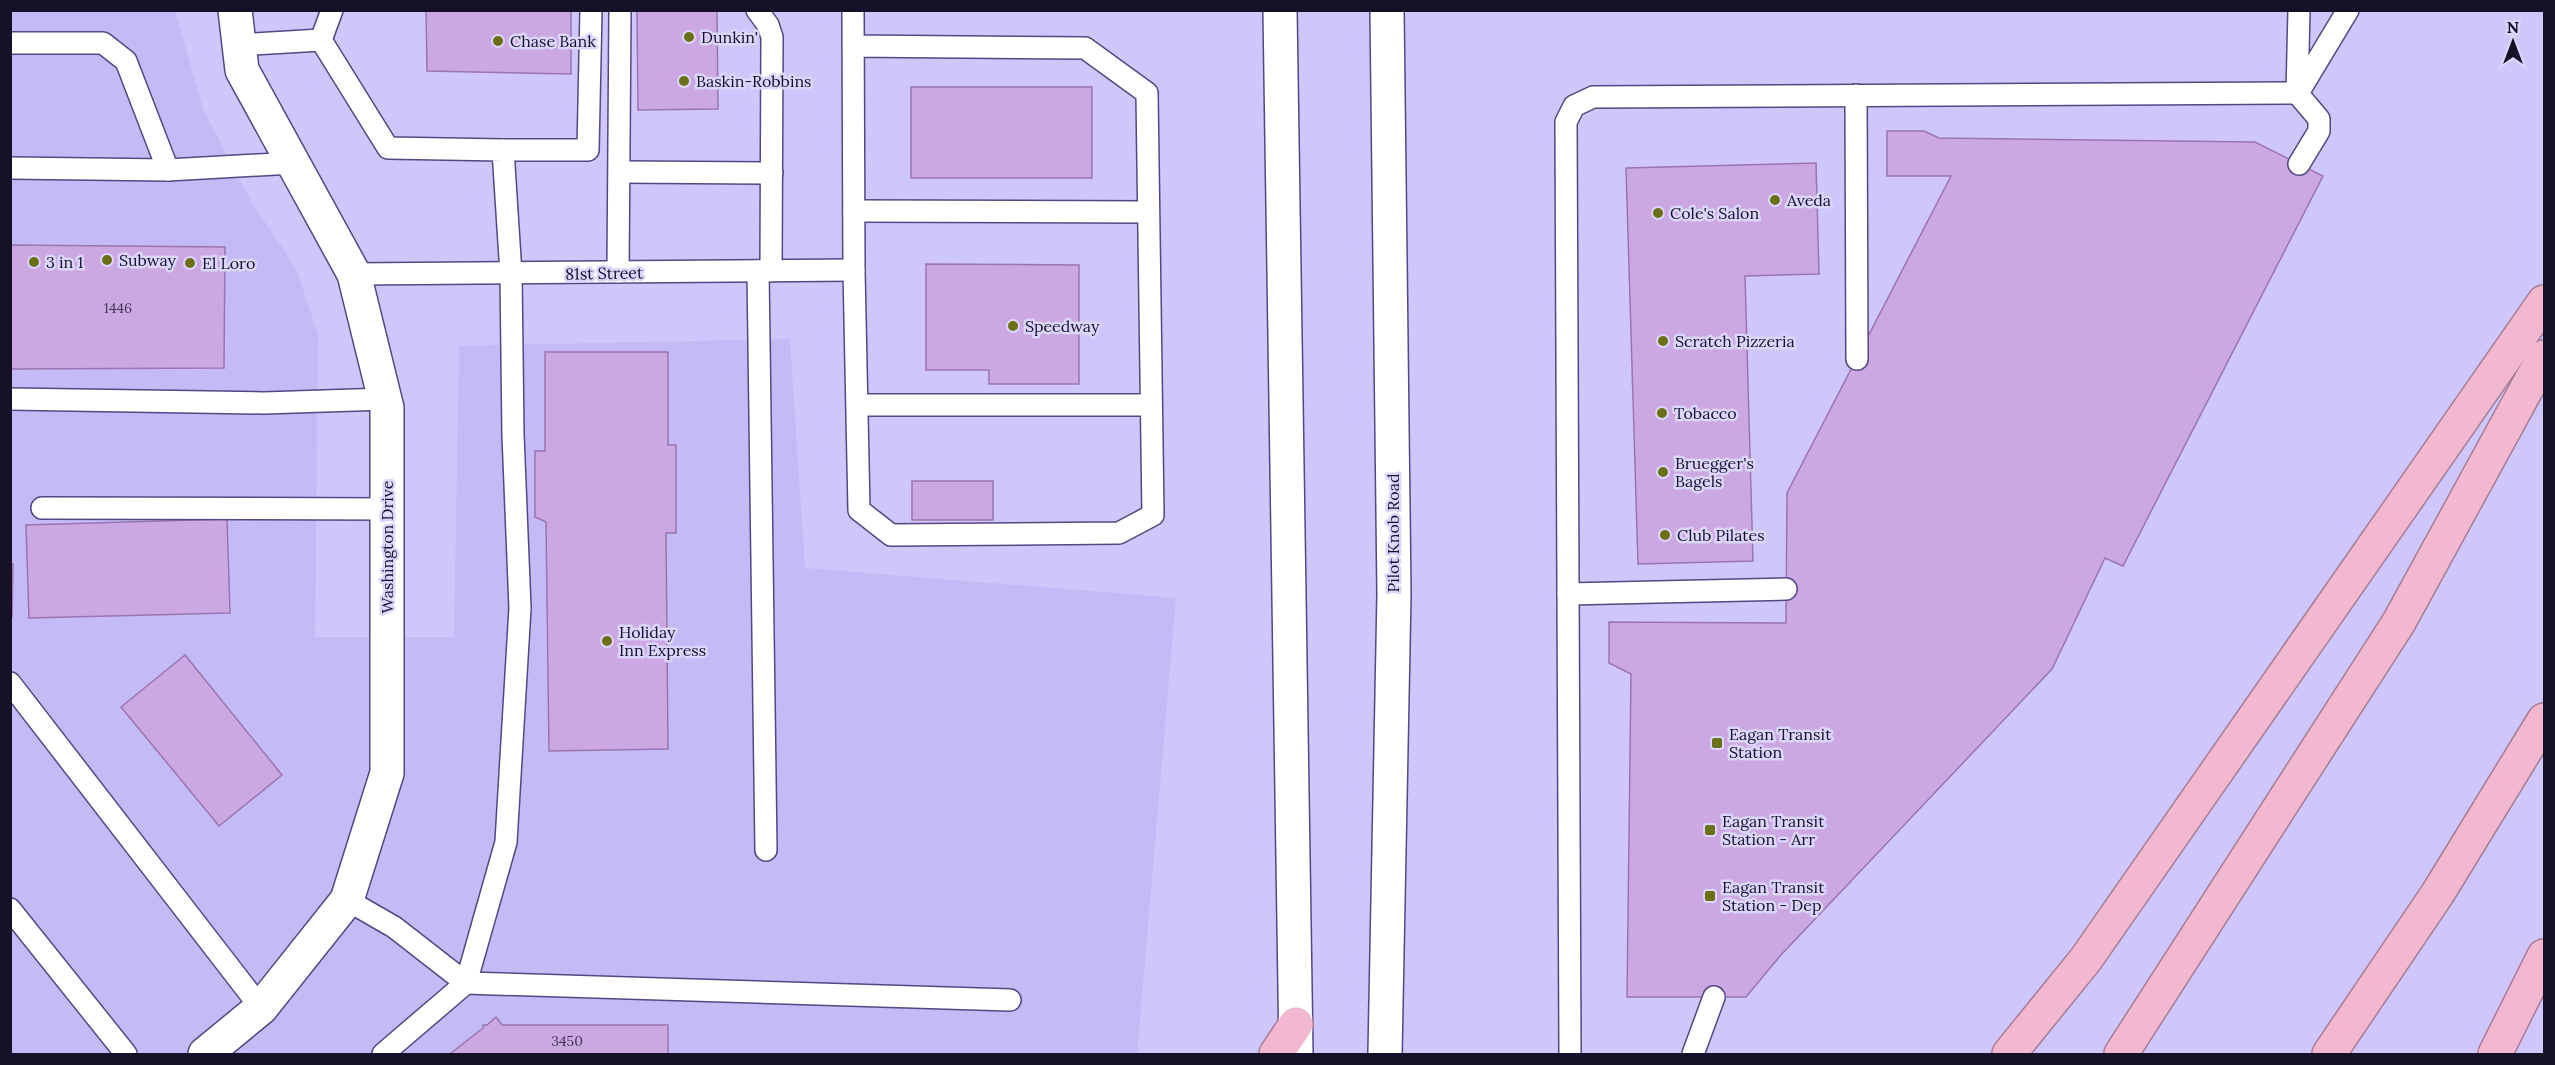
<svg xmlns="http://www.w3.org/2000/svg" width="2555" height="1065" font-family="Lora,serif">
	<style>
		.built { fill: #c4baf5 }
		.building { fill: #cba8e1; stroke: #9a75af; stroke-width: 1.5 }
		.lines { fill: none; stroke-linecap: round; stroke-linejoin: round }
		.lane-casing { stroke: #554782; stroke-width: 24 }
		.secondary-casing { stroke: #554782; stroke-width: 36 }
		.highway-casing { stroke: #a47d95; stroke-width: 36 }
		.path { stroke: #8c84af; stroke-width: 4; stroke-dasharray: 3 4.5; stroke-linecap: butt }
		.lane { stroke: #fff; stroke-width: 21 }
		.secondary { stroke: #fff; stroke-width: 33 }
		.highway { stroke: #f1b8cf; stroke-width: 33 }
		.poi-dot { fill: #6b7016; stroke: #dcd5fe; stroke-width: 2 }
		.labels { text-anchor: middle; stroke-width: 5; stroke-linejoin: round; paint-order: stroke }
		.number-label { font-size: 14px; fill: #433656 }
		.poi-label { font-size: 16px; fill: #161028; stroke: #dcd5fe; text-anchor: start }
		.street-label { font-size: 16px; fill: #161028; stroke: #dcd5fe }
	</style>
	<rect width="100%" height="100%" fill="#cfc6fc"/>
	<polygon class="built" points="10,11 175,11 203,109 252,203 296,268 318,335 315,637 454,637 459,346 790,339 805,568 1176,598 1137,1054 11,1054"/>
	<g class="building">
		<polygon points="426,10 571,10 571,74 427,71"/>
		<polygon points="637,10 717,10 718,109 638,110"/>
		<rect x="911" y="87" width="181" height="91"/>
		<polygon points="1887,131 1924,131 1939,138 2255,142 2323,176 2123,566 2105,558 2052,669 1780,956 1746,997 1627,997 1631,674 1609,663 1609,622 1786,623 1787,493 1951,176 1887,176"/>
		<polygon points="1816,163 1819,274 1745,276 1753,561 1638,564 1626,168"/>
		<polygon points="10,245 225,247 224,368 10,369"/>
		<polygon points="926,264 1079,265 1079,384 989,384 989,370 926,370"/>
		<polygon points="545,352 668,352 668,445 676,445 676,533 666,533 668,749 549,751 546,522 535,517 535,451 545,451"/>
		<rect x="912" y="481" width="81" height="39"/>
		<polygon points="227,519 230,613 29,618 26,525"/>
		<polygon points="10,564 13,564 12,616 10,615"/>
		<polygon points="185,655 282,775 219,826 121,707"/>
		<polygon points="496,1017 502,1025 668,1025 668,1054 450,1054 483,1028 483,1025 487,1025"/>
	</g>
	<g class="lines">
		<defs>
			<g id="lane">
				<polyline points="757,10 768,25 772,37 771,271"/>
				<polyline points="853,10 854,270 859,510 891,535 1119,533 1153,515 1147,93 1085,48 853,46"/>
				<polyline points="2299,10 2297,93 2319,119 2319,131 2299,164"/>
				<polyline points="321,40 332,10"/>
				<polyline points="10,43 103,43 126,61 168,170 293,163"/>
				<polyline points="239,45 321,40 388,148 503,150 511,274 513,435 520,608 506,842 466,983 394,927 347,900"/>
				<polyline points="2298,93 2348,10"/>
				<polyline points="1856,95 1857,359"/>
				<polyline points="503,150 588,150 591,10"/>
				<polyline points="10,168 168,170"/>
				<polyline points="620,172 772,173"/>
				<polyline points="854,211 1147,212"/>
				<polyline points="758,271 766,850"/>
				<polyline points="618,272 620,10"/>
				<polyline points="354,274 854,270"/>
				<polyline points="10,399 264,403 385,399"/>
				<polyline points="858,405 1151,405"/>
				<polyline points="42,508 387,509"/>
				<polyline points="1568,594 1786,589"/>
				<polyline points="10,683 261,1008"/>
				<polyline points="10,909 126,1054"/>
				<polyline points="383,1054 466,983 1010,1000"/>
				<polyline points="1570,1054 1566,122 1574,106 1593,97 2297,93"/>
				<polyline points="1693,1054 1714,997"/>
			</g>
			<g id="secondary">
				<polyline points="1280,10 1296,1054"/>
				<polyline points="205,1054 261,1008 347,900 387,773 387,408 354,274 242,70 235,10"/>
				<polyline points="1385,1054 1394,594 1387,10"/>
			</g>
			<g id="highway">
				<polyline points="1276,1054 1296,1024"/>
				<polyline points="2009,1054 2086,959 2544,302"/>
				<polyline points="2121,1054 2399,622 2544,357"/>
				<polyline points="2329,1054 2438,893 2544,720"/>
				<polyline points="2495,1054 2544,956"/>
			</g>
		</defs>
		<use href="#lane" class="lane-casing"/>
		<use href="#secondary" class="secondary-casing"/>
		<use href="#highway" class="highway-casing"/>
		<polyline class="path" points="2385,11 2385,10"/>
		<use href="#lane" class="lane"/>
		<use href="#secondary" class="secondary"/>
		<use href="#highway" class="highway"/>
	</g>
	<g class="poi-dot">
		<circle cx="689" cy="37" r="6"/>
		<circle cx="498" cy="41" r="6"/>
		<circle cx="684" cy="81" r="6"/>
		<circle cx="1775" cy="200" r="6"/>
		<circle cx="1658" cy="213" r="6"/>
		<circle cx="107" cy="260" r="6"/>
		<circle cx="34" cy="262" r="6"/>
		<circle cx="190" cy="263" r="6"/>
		<circle cx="1013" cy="326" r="6"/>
		<circle cx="1663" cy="341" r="6"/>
		<circle cx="1662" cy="413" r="6"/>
		<circle cx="1663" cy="472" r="6"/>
		<circle cx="1665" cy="535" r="6"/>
		<circle cx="607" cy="641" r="6"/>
		<rect x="1711" y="737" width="12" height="12" rx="3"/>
		<rect x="1704" y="824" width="12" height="12" rx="3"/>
		<rect x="1704" y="890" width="12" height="12" rx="3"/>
	</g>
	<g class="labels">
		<g class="number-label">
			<text x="118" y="313">1446</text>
			<text x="567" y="1046">3450</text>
		</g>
		<g class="poi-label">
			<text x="701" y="43">Dunkin'</text>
			<text x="510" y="47">Chase Bank</text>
			<text x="696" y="87">Baskin-Robbins</text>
			<text x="1787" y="206">Aveda</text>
			<text x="1670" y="219">Cole's Salon</text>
			<text x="119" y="266">Subway</text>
			<text x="46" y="268">3 in 1</text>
			<text x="202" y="269">El Loro</text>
			<text x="1025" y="332">Speedway</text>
			<text x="1675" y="347">Scratch Pizzeria</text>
			<text x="1674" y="419">Tobacco</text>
			<text x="1675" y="469">Bruegger's<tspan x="1675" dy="18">Bagels</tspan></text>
			<text x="1677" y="541">Club Pilates</text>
			<text x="619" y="638">Holiday<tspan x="619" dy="18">Inn Express</tspan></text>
			<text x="1729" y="740">Eagan Transit<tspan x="1729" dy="18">Station</tspan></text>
			<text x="1722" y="827">Eagan Transit<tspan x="1722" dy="18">Station - Arr</tspan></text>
			<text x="1722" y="893">Eagan Transit<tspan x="1722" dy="18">Station - Dep</tspan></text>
		</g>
		<g class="street-label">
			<text transform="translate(604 273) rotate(-1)" y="6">81st Street</text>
			<text transform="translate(1393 533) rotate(-90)" y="6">Pilot Knob Road</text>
			<text transform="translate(387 547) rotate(-90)" y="6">Washington Drive</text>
		</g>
	</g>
	<rect width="2555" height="1065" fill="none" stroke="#161028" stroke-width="24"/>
	<g transform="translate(2513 42)" stroke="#dcd5fe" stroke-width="4.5" paint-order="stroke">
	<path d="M0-4.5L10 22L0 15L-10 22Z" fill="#161028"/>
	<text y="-9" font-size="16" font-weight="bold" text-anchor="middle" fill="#161028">N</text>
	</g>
</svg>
